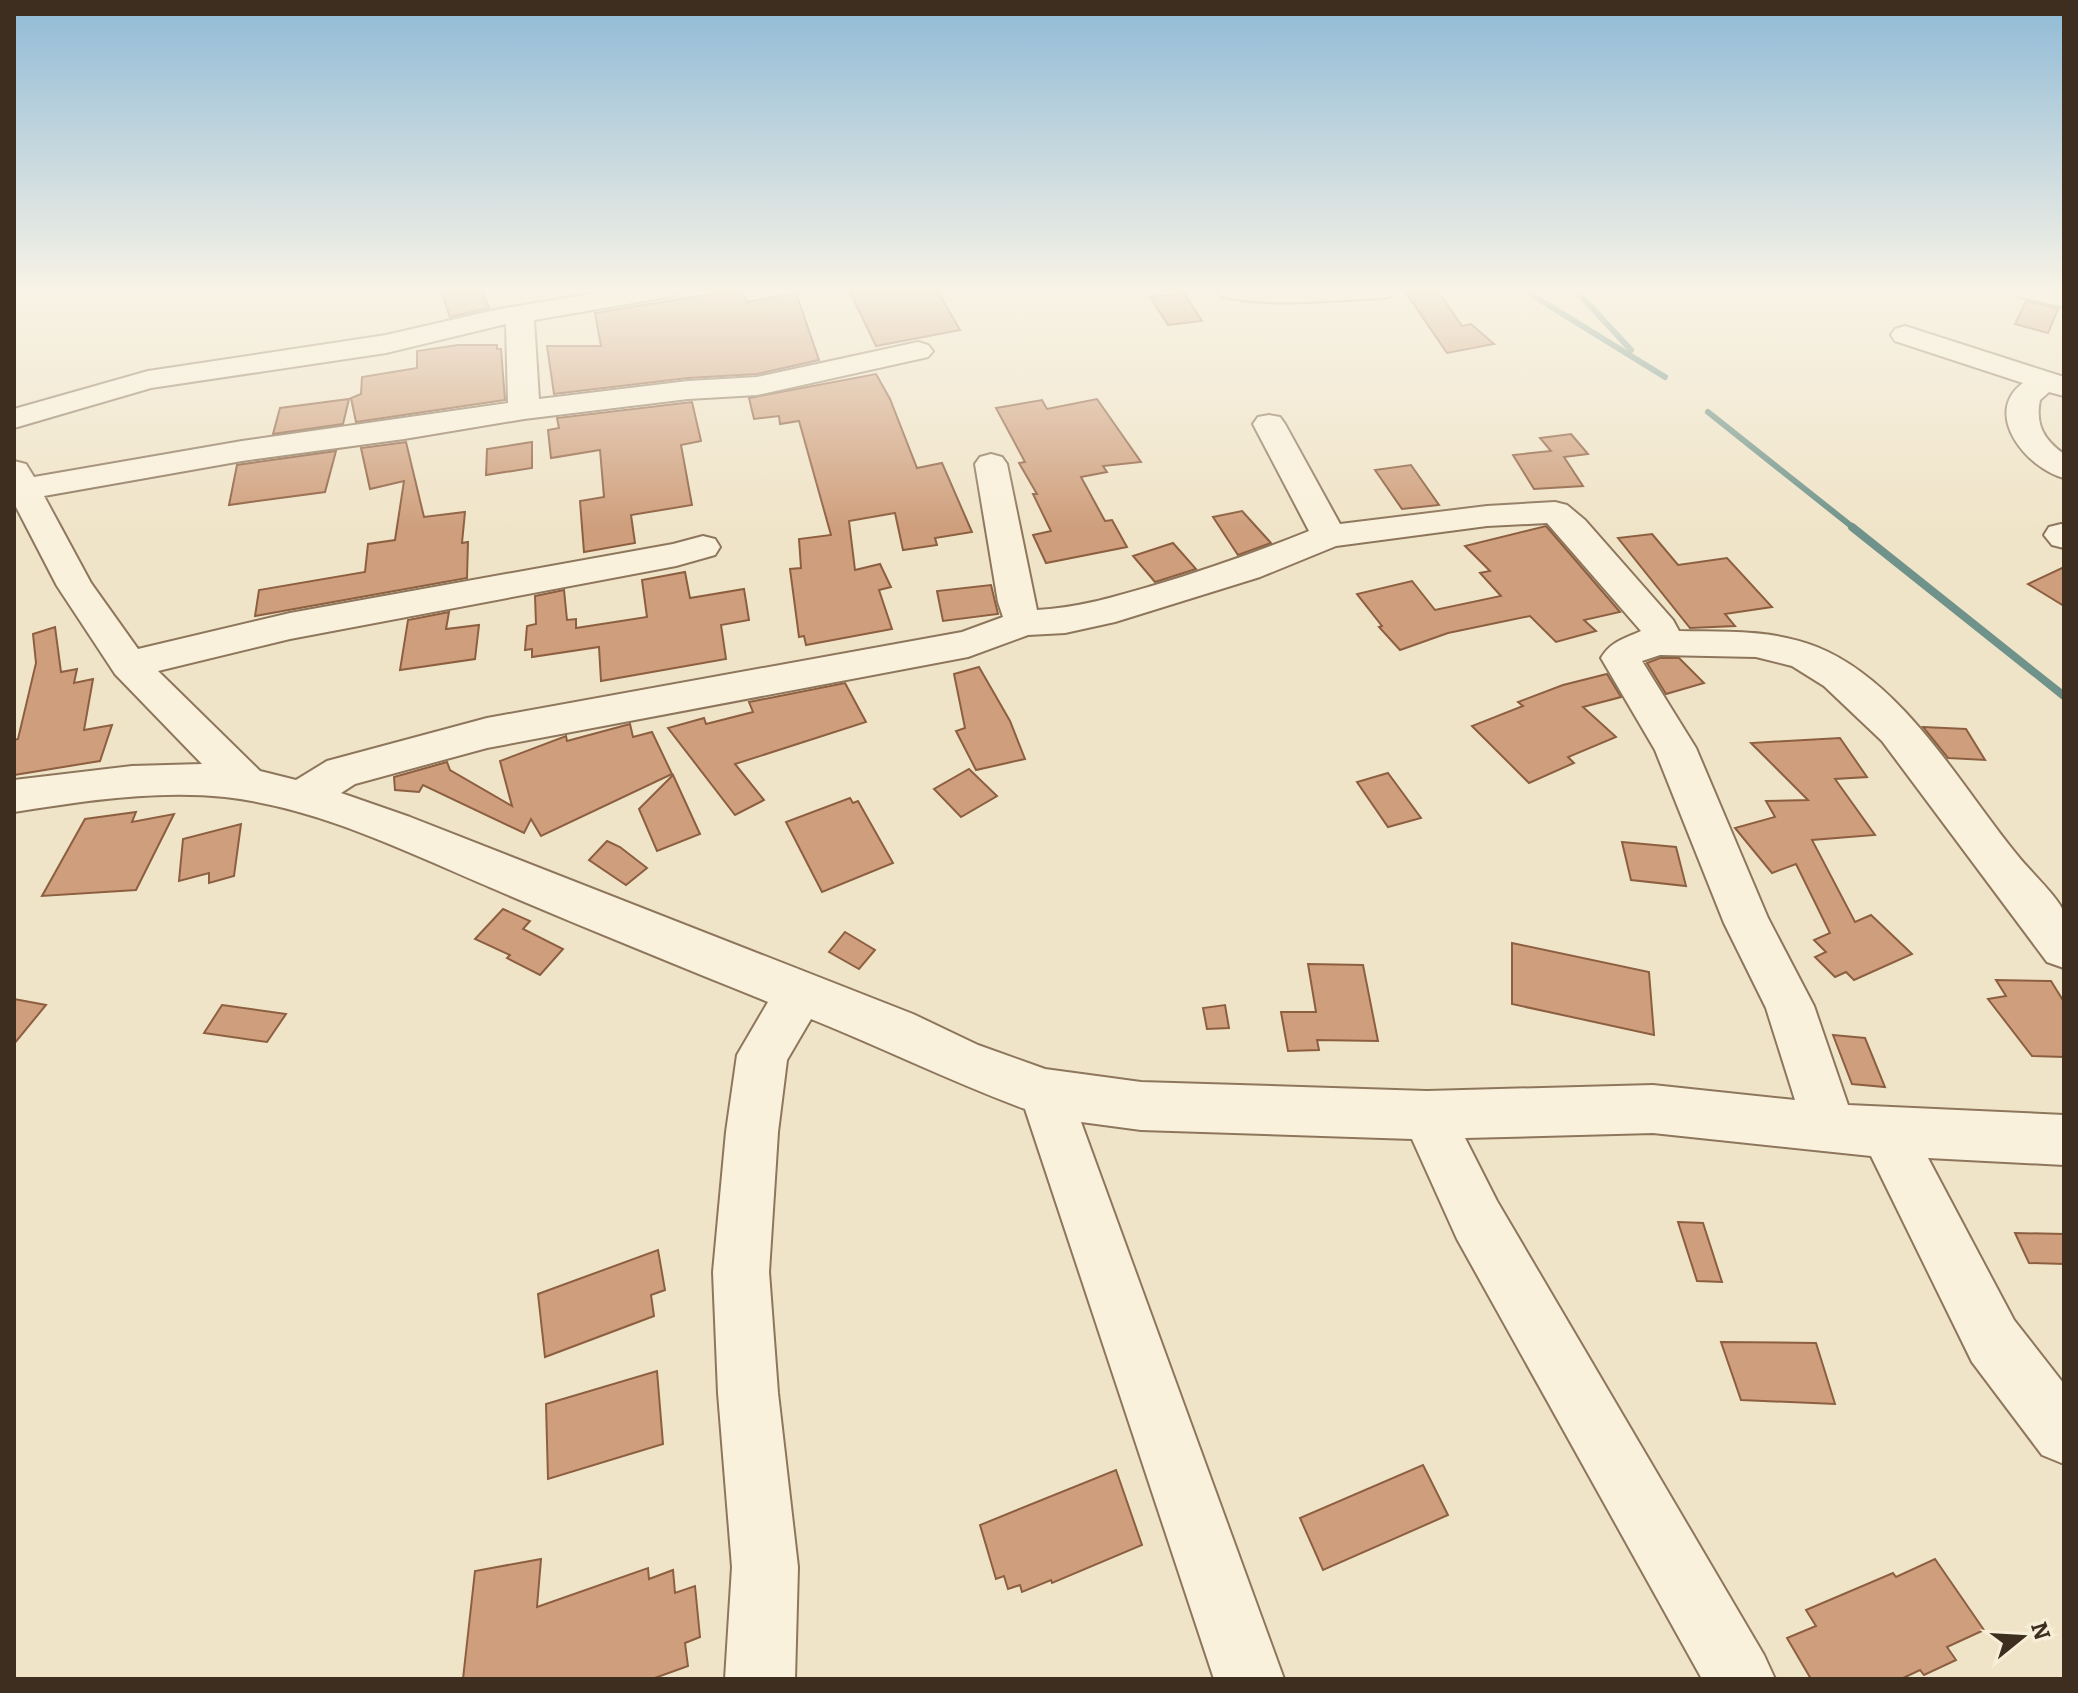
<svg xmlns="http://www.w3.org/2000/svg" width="2078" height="1693" font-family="Bitter,serif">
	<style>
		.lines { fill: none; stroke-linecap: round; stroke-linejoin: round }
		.stream-far1 { stroke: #6f938a; stroke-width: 6 }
		.stream { stroke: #6f938a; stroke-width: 8 }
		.building { fill: #cf9f7d; stroke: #8d5f41; stroke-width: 2 }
		.minor-casing { stroke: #8d765c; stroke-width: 4 }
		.minor { fill: #faf1dc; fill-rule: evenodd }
	</style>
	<rect width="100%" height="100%" fill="#f0e4c8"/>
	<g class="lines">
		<g class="stream-far1">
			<polyline points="1524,290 1665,377"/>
			<polyline points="1584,290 1582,297 1631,350"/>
			<polyline points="1708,412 1855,529"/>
		</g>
		<polyline class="stream" points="1852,527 2064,696"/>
	</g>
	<g class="building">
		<polygon points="441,290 482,290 489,308 450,317"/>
		<polygon points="709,290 742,290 747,302 796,293 819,360 757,374 688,378 554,394 547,346 601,346 595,313 711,294"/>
		<polygon points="849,290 937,290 960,330 876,346"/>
		<polygon points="1404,290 1437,290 1462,326 1471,324 1494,344 1447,353"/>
		<polygon points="1184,293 1202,321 1168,325 1150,297"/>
		<polygon points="2026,301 2058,309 2048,333 2015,324"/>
		<polygon points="458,345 497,345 497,349 501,349 505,400 356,422 351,398 361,394 362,377 417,368 417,351"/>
		<polygon points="876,374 890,399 917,468 942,463 972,532 935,538 937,545 903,550 895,513 849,521 855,570 880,564 891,587 879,590 892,629 806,645 804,636 799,637 790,569 801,568 799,539 831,535 799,421 780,424 779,416 754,419 749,398"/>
		<polygon points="349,399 343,424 273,434 280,408"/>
		<polygon points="1097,399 1141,462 1103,466 1107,472 1081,477 1105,521 1112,520 1127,547 1046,563 1033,535 1051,531 1033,494 1037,494 1019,463 1025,462 996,408 1042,400 1047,409"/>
		<polygon points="692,402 701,441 681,445 692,505 631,515 635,543 584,552 580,501 604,497 600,450 551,458 548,430 559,428 557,418"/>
		<polygon points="1571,434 1588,454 1564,457 1583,486 1534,489 1513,455 1551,451 1540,438"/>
		<polygon points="406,442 424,517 465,512 462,543 468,542 467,578 255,616 259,590 365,572 368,544 395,540 404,481 370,489 361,448"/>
		<polygon points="532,442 532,468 486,475 487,449"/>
		<polygon points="336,451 325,492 229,505 237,465"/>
		<polygon points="1411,465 1439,505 1402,509 1375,470"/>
		<polygon points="1242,511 1271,543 1238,555 1213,517"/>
		<polygon points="1546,526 1620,612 1584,620 1596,631 1556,642 1530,616 1448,633 1400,650 1379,627 1382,626 1357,594 1412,581 1435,610 1501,596 1480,573 1490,571 1465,546"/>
		<polygon points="1652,534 1678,565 1727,558 1772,607 1725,614 1735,626 1690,628 1618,538"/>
		<polygon points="1173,543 1196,569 1155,582 1133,556"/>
		<polygon points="2064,567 2064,606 2028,584"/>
		<polygon points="685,572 690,598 744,589 749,620 721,625 726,659 601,681 599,647 532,657 532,649 525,650 527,626 536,624 535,596 564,590 567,620 576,619 576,628 647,617 642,580"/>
		<polygon points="991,585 998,614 943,621 937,591"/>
		<polygon points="449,612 446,629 479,625 475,659 400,670 408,620"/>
		<polygon points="55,627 61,672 77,669 74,683 93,679 84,730 112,725 100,761 14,775 14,740 18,739 36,663 33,634"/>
		<polygon points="1660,658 1679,658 1704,683 1666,694 1647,663"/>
		<polygon points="979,667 1010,721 1025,759 976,770 956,731 965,728 954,674"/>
		<polygon points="1607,674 1621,697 1583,707 1616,737 1568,757 1574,763 1529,783 1472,726 1523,706 1518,702 1563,685"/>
		<polygon points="845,683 866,722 735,764 764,800 735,815 668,728 704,718 706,724 753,712 749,702"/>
		<polygon points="630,724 633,737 652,732 672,774 541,836 531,819 524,833 423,785 419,792 395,790 394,777 447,762 450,770 512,806 500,761 566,736 567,741"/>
		<polygon points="1923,727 1966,729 1985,760 1948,758"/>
		<polygon points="1840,738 1867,777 1835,779 1875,835 1812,840 1855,922 1871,915 1912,954 1854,980 1846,972 1835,977 1815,957 1826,952 1814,940 1830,933 1796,864 1772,873 1735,828 1775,817 1766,801 1808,800 1751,743"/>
		<polygon points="969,769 997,796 961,817 934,789"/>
		<polygon points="1388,773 1421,818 1388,827 1357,782"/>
		<polygon points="673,775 700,834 657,851 639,809"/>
		<polygon points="850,798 853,803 858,801 893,863 822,892 786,822"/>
		<polygon points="136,812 132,822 174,814 136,890 42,896 85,819"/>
		<polygon points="241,824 234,876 209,883 209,873 179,881 183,839"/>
		<polygon points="607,841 620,847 647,868 626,885 589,860"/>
		<polygon points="1622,842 1676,847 1686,886 1631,880"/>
		<polygon points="503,909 530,921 523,929 563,949 540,975 507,958 510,955 475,939"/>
		<polygon points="845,932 875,950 859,969 829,952"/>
		<polygon points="1512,943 1649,972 1654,1035 1512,1004"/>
		<polygon points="1308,964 1363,965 1378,1041 1317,1040 1319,1050 1288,1051 1281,1012 1316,1012"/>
		<polygon points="1996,980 2051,981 2064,1002 2064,1057 2032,1056 1988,999 2006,996"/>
		<polygon points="14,999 46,1005 14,1044"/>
		<polygon points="222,1005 286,1014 267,1042 204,1033"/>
		<polygon points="1225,1005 1229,1028 1207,1029 1203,1008"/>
		<polygon points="1833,1035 1865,1038 1885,1087 1852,1084"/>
		<polygon points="1678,1222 1703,1223 1722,1282 1697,1281"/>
		<polygon points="2015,1233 2064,1234 2064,1264 2029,1263"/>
		<polygon points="658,1250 665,1290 651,1295 654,1316 545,1357 538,1294"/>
		<polygon points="1721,1342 1816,1343 1835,1404 1741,1400"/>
		<polygon points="657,1371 663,1444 548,1479 546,1404"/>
		<polygon points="1423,1465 1448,1515 1323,1570 1300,1518"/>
		<polygon points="1116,1470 1142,1545 1052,1583 1051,1580 1022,1592 1020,1585 1008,1589 1004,1576 996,1579 980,1525"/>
		<polygon points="541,1559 537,1607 648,1568 649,1579 673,1570 675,1593 695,1586 700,1637 685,1643 688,1666 652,1679 463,1679 475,1571"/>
		<polygon points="1935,1559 1984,1630 1947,1647 1956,1660 1924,1675 1920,1670 1901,1679 1811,1679 1787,1638 1816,1626 1806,1610 1893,1573 1896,1577"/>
	</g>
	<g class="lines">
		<defs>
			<g id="minor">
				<path d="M 615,290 L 676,290 L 672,296 L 662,298 L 534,320 L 539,399 L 688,381 L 757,377 L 918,342 L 928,345 L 933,351 L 928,357 L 757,395 L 688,399 L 524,419 L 404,439 L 242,461 L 44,496 L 91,583 L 138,649 L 290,613 L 673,544 L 703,536 L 715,539 L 720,547 L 715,555 L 676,566 L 290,639 L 158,671 L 260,771 L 296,780 L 327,761 L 487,718 L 962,632 L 1003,617 L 998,602 L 975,464 L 980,457 L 991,454 L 1002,457 L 1007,464 L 1037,610 C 1077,608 1114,597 1152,586 C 1205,570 1257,552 1309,531 L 1253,424 L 1258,417 L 1269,415 L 1280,417 L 1285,424 L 1340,524 L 1487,506 L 1555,502 L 1567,505 L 1585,520 L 1673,620 L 1679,631 C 1727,632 1771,629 1817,647 C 1904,682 1961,787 2018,856 C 2028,869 2060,899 2064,913 C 2068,929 2064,952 2064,968 L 2047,962 L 1882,741 L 1824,686 L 1792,666 L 1756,657 L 1660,655 L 1642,661 L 1696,748 L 1768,918 L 1814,1006 L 1848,1105 L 2064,1115 L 2064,1165 L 1928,1158 L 2014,1320 L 2064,1384 L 2064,1464 L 2042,1455 L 1972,1362 L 1871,1156 L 1653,1133 L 1465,1138 L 1497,1201 L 1764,1655 L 1775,1679 L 1702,1679 L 1457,1239 L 1412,1139 L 1141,1130 L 1081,1122 L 1284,1679 L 1214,1679 L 1025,1109 C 952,1082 883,1048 811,1019 L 787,1060 L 778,1132 L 769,1272 L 778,1393 L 798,1567 L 795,1679 L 725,1679 L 732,1567 L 718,1393 L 713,1272 L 726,1132 L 737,1055 L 768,1002 C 677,965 585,928 494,889 C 407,852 320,808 225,797 C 155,790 83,801 14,812 L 14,780 L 132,766 L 202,764 L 115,674 L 57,586 L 14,503 L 14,461 L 26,464 L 34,477 L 242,441 L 508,403 L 506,324 L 386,353 L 151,388 L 14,428 L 14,409 L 148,371 L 386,335 L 499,309 ZM 1547,523 L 1641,631 C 1626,638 1611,641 1601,658 L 1655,750 L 1724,923 L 1766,1008 L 1795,1100 L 1653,1085 L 1427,1091 L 1141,1082 L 1045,1069 L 978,1045 L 913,1014 L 410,817 L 341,793 L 355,784 L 487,748 L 968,657 L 1028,635 L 1065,633 L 1115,622 L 1260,577 L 1336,546 L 1487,526 Z"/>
				<path d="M 1217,290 L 1395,290 L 1391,296 L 1381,298 C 1329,300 1272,308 1221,296 Z"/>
				<polygon points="2014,290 2064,291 2064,307 2018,296"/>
				<path d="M 1905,326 L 2064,377 L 2064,396 L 2049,392 L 2040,400 C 2035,425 2044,440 2064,454 L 2064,478 C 2028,469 1981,414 2023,383 L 1895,341 L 1891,335 L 1895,329 Z"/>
				<polygon points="2061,524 2064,525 2064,548 2052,545 2044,535 2049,527"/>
			</g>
		</defs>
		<use href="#minor" class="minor-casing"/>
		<use href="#minor" class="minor"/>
	</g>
	<linearGradient id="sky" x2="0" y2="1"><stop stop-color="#8fbad6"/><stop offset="0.55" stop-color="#f8f3e6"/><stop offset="1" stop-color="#f8f3e6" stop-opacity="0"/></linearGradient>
	<rect width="2078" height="527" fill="url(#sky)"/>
	<rect width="2078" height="1693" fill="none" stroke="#3d2e20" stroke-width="32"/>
	<g transform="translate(2022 1637) rotate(72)" stroke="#f7eed8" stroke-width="6" paint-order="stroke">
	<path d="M0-6L14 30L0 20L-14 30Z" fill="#3d2e20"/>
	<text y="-12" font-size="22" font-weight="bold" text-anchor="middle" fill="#3d2e20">N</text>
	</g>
</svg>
